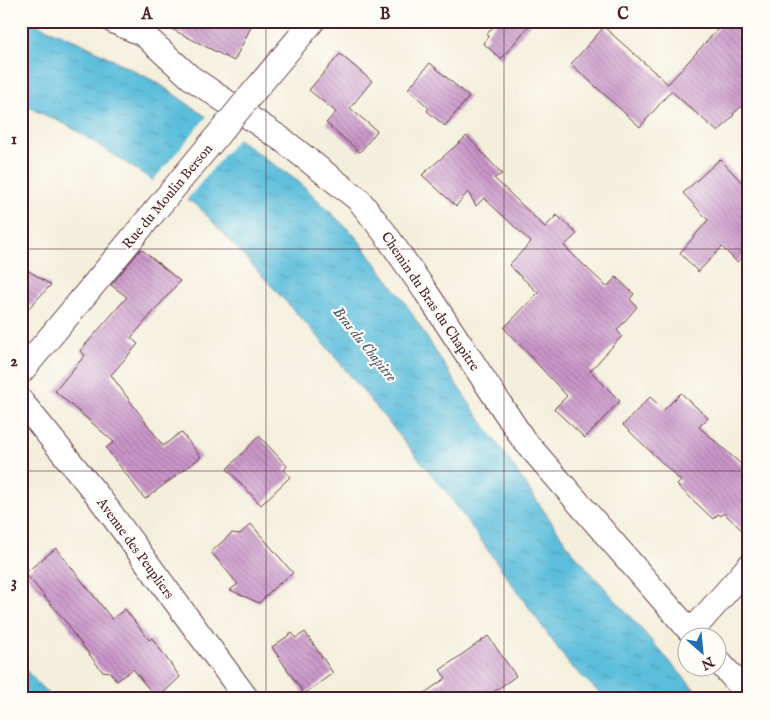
<svg xmlns="http://www.w3.org/2000/svg" width="770" height="720" font-family="'IM FELL English',serif">
	<style>
		.water { fill: url(#water-ripples); stroke: #536e83 }
		.pier { fill: #f4efdc }
		.building { fill: url(#building-back-hatch) }
		.lines { fill: none; stroke-linecap: round; stroke-linejoin: round }
		.minor-casing { stroke: #643e46; stroke-width: 26 }
		.minor { stroke: #fff; stroke-width: 24 }
		.minor-bridge-casing { stroke: #643e46; stroke-width: 26; stroke-linecap: butt }
		.minor-bridge { stroke: #fff; stroke-width: 24 }
		.grid { fill: none; stroke: #4a1f2b; stroke-width: 1; stroke-opacity: 0.55 }
		.labels { text-anchor: middle; stroke-width: 4.5; stroke-linejoin: round; paint-order: stroke }
		.street-label { font-size: 14px; fill: #4a1f2b; stroke: #fdfcf7 }
		.water-label { font-size: 15px; font-style: italic; fill: #505769; stroke: #fdfcf7 }
		.neatline { fill: none; stroke: #4a1f2b; stroke-width: 2 }
		.grid-label { font-size: 16px; text-anchor: middle; font-weight: bold; fill: #4a1f2b }
	</style>
	<defs>
		<pattern id="water-ripples" width="26" height="14" patternUnits="userSpaceOnUse" patternTransform="scale(1.25)"><rect width="26" height="14" fill="#5cbedb"/><path d="M2 4q2-2 4 0t4 0M15 11q2-2 4 0t4 0" fill="none" stroke="#4e9ab2"/></pattern>
		<pattern id="building-back-hatch" width="6" height="6" patternUnits="userSpaceOnUse" patternTransform="scale(1.25)"><rect width="6" height="6" fill="#c996c9"/><path d="M-1 5l2 2M0 0l6 6M5-1l2 2" fill="none" stroke="#a57aa3"/></pattern>
	</defs>
	<rect width="100%" height="100%" fill="#fdfcf7"/>
	<filter id="ink" filterUnits="userSpaceOnUse"><feTurbulence type="fractalNoise" baseFrequency=".02" numOctaves="2"/><feDisplacementMap in="SourceGraphic" scale="10" xChannelSelector="R" yChannelSelector="G"/><feConvolveMatrix kernelMatrix="1 2 1 2 8 2 1 2 1" color-interpolation-filters="sRGB"/></filter>
	<filter id="wash" filterUnits="userSpaceOnUse"><feTurbulence type="fractalNoise" baseFrequency=".0096" numOctaves="4" result="noise"/><feDisplacementMap in="SourceGraphic" scale="20" xChannelSelector="R" yChannelSelector="G"/><feGaussianBlur stdDeviation="1.12" result="paint"/><feColorMatrix in="noise" values="0 0 0 0 0 0 0 0 0 0 0 0 0 0 0 0 0 1.4 0 .05"/><feComposite in="paint" operator="in"/></filter>
	<g filter="url(#wash)">
		<rect width="100%" height="100%" fill="#f4efdc"/>
		<g class="water">
			<polygon points="21,21 28,21 81,43 158,83 299,182 356,237 404,301 456,384 571,550 703,699 606,699 569,664 450,497 321,340 198,206 154,181 69,126 21,104"/>
			<polygon points="21,665 53,699 21,699"/>
		</g>
		<polygon class="pier" points="208,115 239,137 185,202 151,183"/>
		<g id="blocks">
			<g class="building">
				<polygon points="156,21 239,21 251,27 234,61"/>
				<polygon points="498,21 533,21 501,59 483,43 489,36 487,34"/>
				<polygon points="725,21 749,21 749,100 733,114 734,115 718,132 671,91 640,127 571,64 604,27 668,84"/>
				<polygon points="340,54 372,81 350,108 377,131 360,152 326,123 336,112 309,90"/>
				<polygon points="430,63 469,97 445,126 427,111 429,108 408,89"/>
				<polygon points="467,136 502,174 494,178 545,227 557,215 577,234 564,246 607,287 616,277 634,294 630,299 637,307 617,330 622,336 590,371 620,401 585,438 554,409 567,396 504,328 538,293 509,265 531,242 484,198 476,206 468,192 456,206 422,175"/>
				<polygon points="720,159 749,190 749,249 737,262 722,247 698,272 680,253 708,220 683,193"/>
				<polygon points="141,249 180,281 131,338 138,344 111,375 163,446 181,432 201,457 145,499 106,448 114,442 55,391 85,355 80,351 127,297 111,285"/>
				<polygon points="21,266 51,285 21,316"/>
				<polygon points="681,393 708,418 699,427 749,471 749,537 724,513 721,516 718,514 713,519 677,485 681,481 623,425 650,397 664,410"/>
				<polygon points="259,436 287,466 284,470 290,477 261,505 227,469"/>
				<polygon points="251,524 293,573 276,586 259,603 230,590 238,584 211,552 232,533 240,534"/>
				<polygon points="56,548 112,619 125,609 149,640 152,638 180,677 157,699 133,669 117,681 110,672 102,671 69,628 70,627 25,573"/>
				<polygon points="305,632 333,673 304,694 272,647 292,633 296,638"/>
				<polygon points="488,636 516,676 484,699 416,699 446,678 440,670"/>
			</g>
		</g>
	</g>
	<g filter="url(#ink)">
		<use href="#blocks" fill-opacity="0" stroke="#643e46" stroke-width="1"/>
		<g class="lines">
			<defs>
				<g id="minor">
					<polyline points="113,21 143,34 190,77 284,141 359,200 384,232 426,292 523,439 696,638"/>
					<polyline points="246,101 313,21"/>
					<polyline points="21,372 164,200"/>
					<polyline points="21,401 98,496 247,699"/>
					<polyline points="691,632 749,566"/>
					<polyline points="718,661 749,695"/>
				</g>
			</defs>
			<use href="#minor" class="minor-casing"/>
			<use href="#minor" class="minor"/>
			<defs>
				<polyline id="minor-bridge" points="164,200 246,101"/>
			</defs>
			<use href="#minor-bridge" class="minor-bridge-casing"/>
			<use href="#minor-bridge" class="minor-bridge"/>
		</g>
	</g>
	<path class="grid" d="M 266,21 L 266,699M 504,21 L 504,699M 21,249 L 749,249M 21,471 L 749,471"/>
	<g class="labels">
		<g class="street-label">
			<text transform="translate(167 196) rotate(-50)" y="5">Rue du Moulin Berson</text>
			<text transform="translate(431 301) rotate(56)" y="5">Chemin du Bras du Chapitre</text>
			<text transform="translate(136 548) rotate(54)" y="5">Avenue des Peupliers</text>
		</g>
		<g class="water-label">
			<text transform="translate(365 344) rotate(51)" y="5">Bras du Chapitre</text>
		</g>
	</g>
	<rect width="770" height="720" fill="none" stroke="#fdfcf7" stroke-width="55"/>
	<g transform="translate(702 652) rotate(153)"><circle r="24" fill="#fdfcf7" stroke="#b5a4a5"/>
	<path d="M0-4L9 19L0 12L-9 19Z" fill="#1f6fb2"/>
	<text y="-8" font-size="14" font-weight="bold" text-anchor="middle" fill="#4a1f2b">N</text>
	</g>
	<rect x="28" y="28" width="714" height="664" class="neatline"/>
	<g class="grid-label">
		<text x="147" y="19">A</text>
		<text x="385" y="19">B</text>
		<text x="623" y="19">C</text>
		<text x="14" y="144">1</text>
		<text x="14" y="366">2</text>
		<text x="14" y="587">3</text>
	</g>
</svg>
